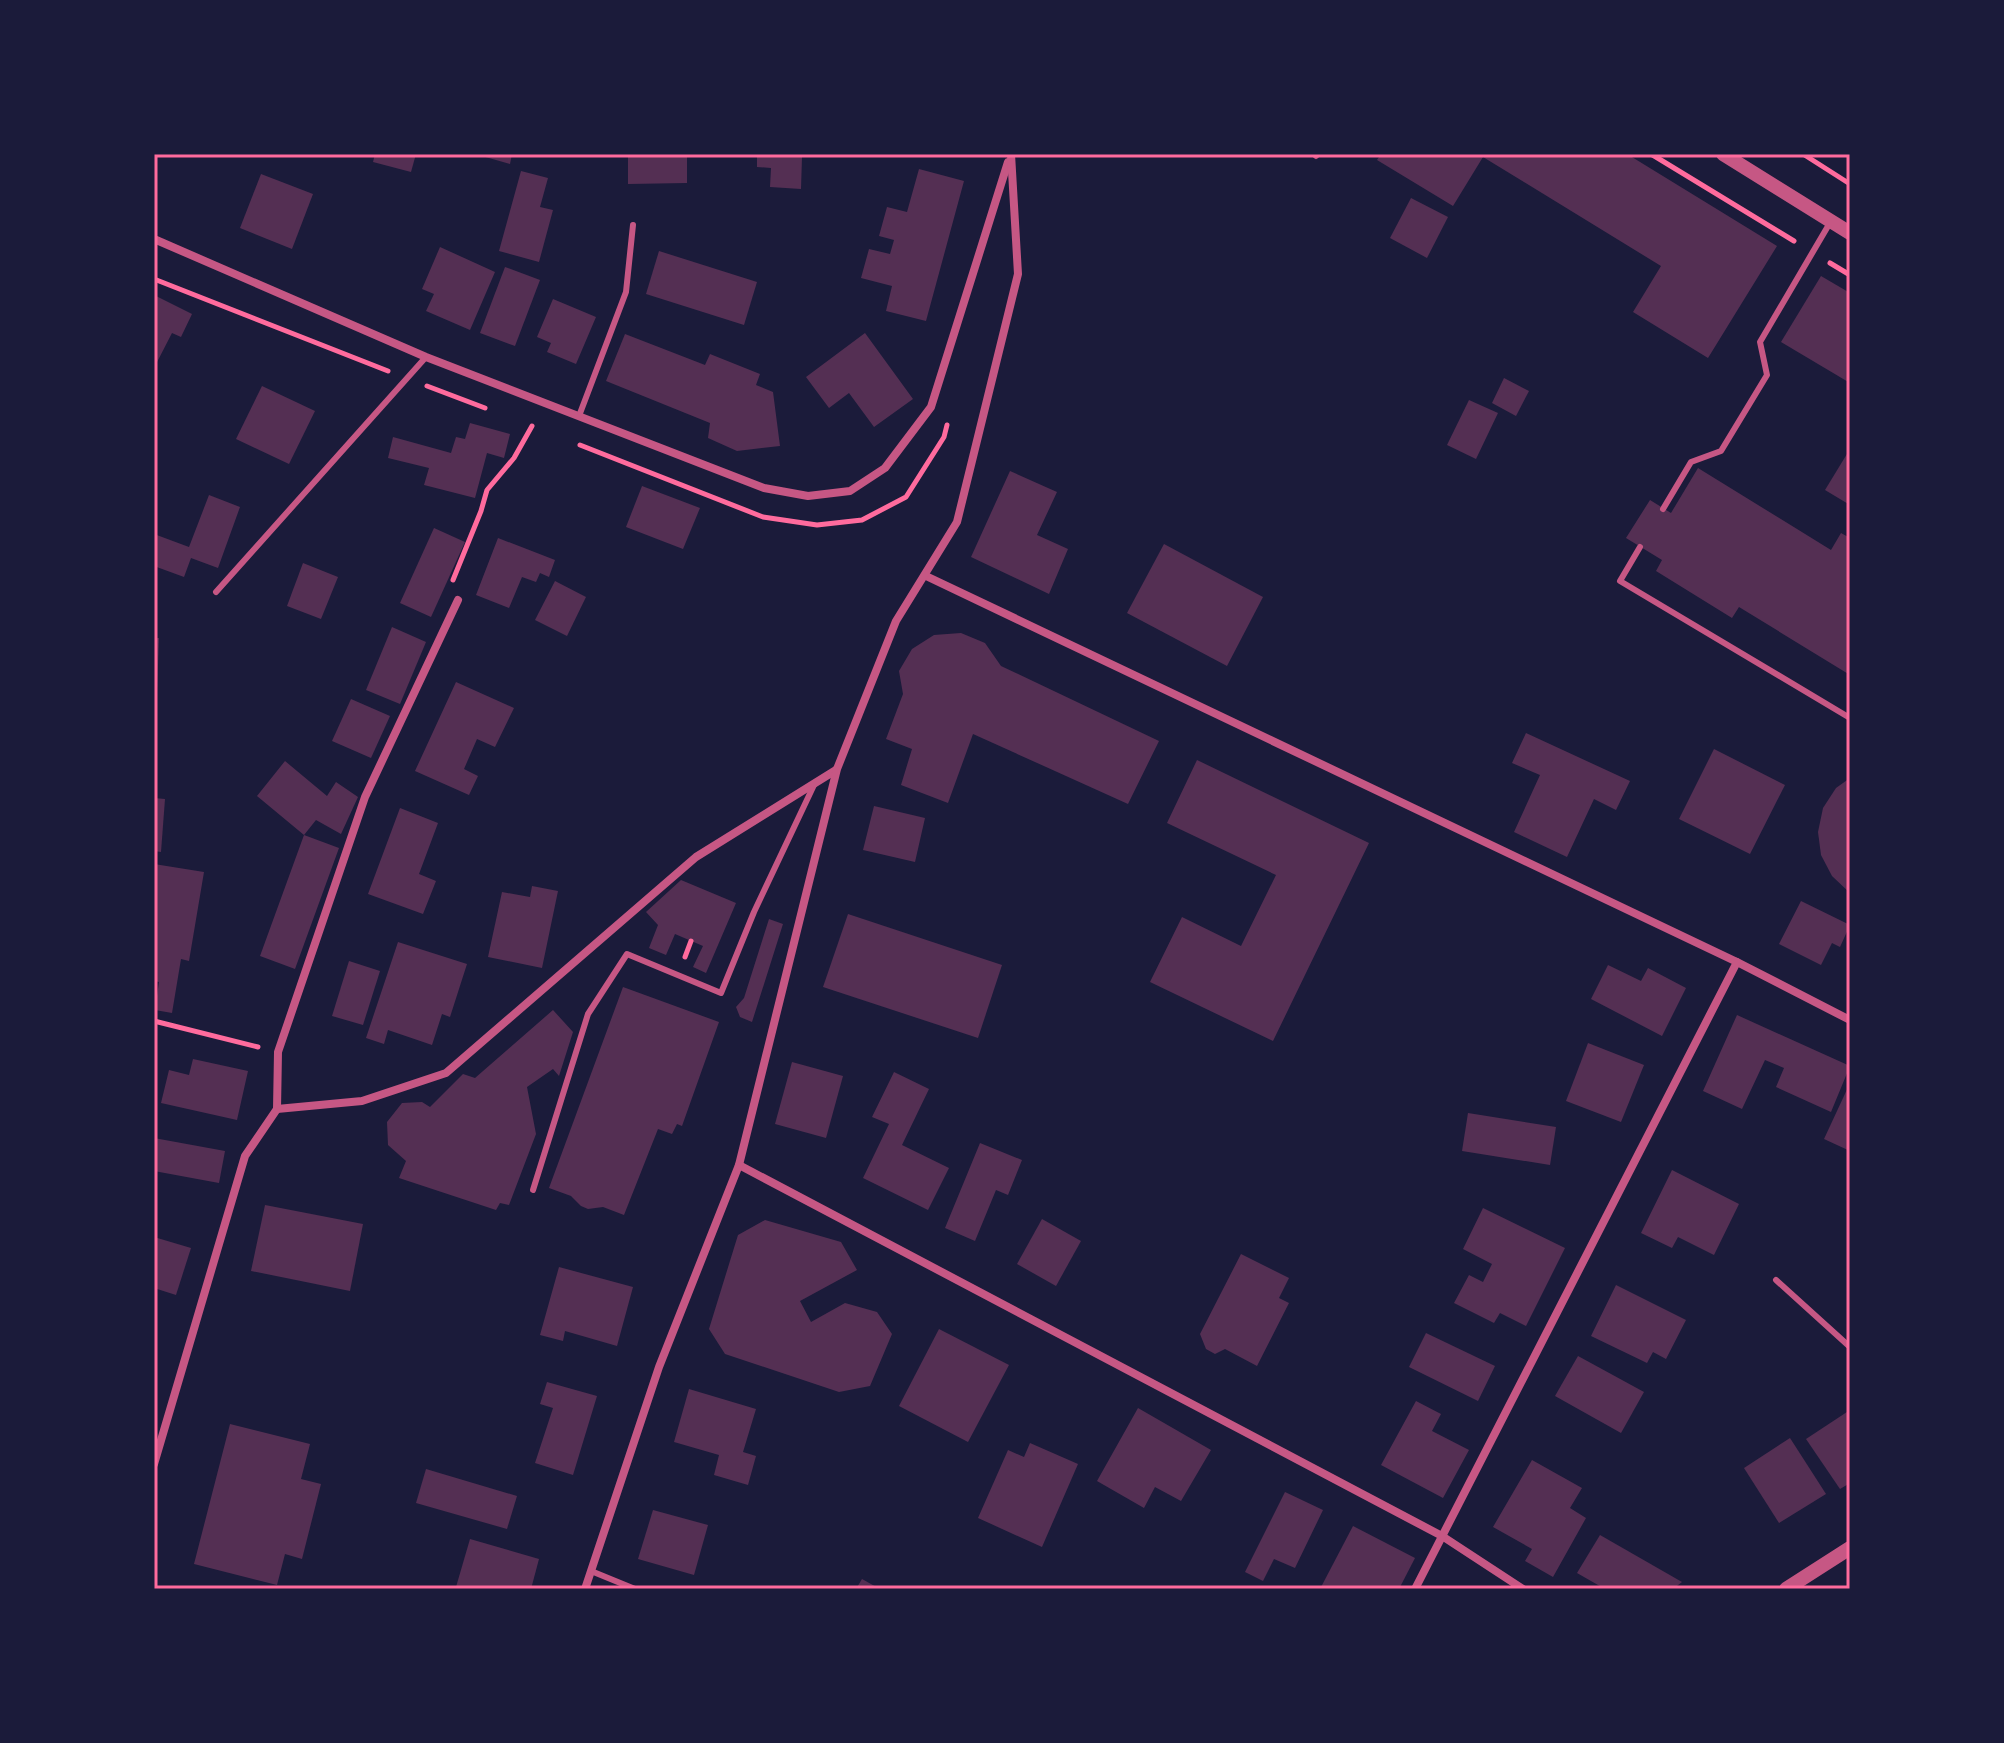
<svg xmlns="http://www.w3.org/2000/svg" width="2004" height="1743" font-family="'Source Sans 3',sans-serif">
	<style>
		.building { fill: #542f53 }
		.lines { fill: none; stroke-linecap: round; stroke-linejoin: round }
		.path { stroke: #ff6b9d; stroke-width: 5 }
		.service { stroke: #c65784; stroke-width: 6 }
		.minor { stroke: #c65784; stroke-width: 8 }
		.tertiary { stroke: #c65784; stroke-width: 14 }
		.neatline { fill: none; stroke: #ff6b9d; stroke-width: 3 }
	</style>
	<rect width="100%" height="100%" fill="#1b1b3a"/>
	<g class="building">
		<polygon points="375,154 416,154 411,172 373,162"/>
		<polygon points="475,154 512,154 510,164"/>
		<polygon points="628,154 687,154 687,183 628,184"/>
		<polygon points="757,154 788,154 788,157 802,157 801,189 770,187 771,168 757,167"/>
		<polygon points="1381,154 1627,154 1777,246 1708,358 1633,312 1661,266 1483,157 1453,206 1377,160"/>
		<polygon points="919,169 964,181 926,321 886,311 892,286 861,278 869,249 890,254 894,240 879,236 887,207 907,212"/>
		<polygon points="521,171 548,178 540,207 553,210 539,262 499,251"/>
		<polygon points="261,174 313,194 292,249 240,228"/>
		<polygon points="1411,198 1448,217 1427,258 1390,238"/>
		<polygon points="440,247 495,272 470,330 426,311 434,294 422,289"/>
		<polygon points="659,251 757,282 744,325 646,294"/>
		<polygon points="505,267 540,280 515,346 480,333"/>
		<polygon points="1821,276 1850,293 1850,383 1781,342"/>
		<polygon points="154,295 192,314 181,337 172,333 154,368"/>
		<polygon points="553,299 596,317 576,364 547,352 551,343 537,337"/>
		<polygon points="865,333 913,399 874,427 849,393 829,408 806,377"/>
		<polygon points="625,334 705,365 710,354 760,374 756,385 773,392 780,446 737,451 708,438 710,423 606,381"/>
		<polygon points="1504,378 1529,391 1516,416 1492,403"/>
		<polygon points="262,386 315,411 289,464 236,439"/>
		<polygon points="1469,400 1498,413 1476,459 1447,445"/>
		<polygon points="470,423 510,434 504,458 487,453 475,498 424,485 429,468 388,458 393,437 451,453 456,437 465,439"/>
		<polygon points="1850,449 1850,505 1825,490"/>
		<polygon points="1698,468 1831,550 1841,533 1850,538 1850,675 1739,607 1732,618 1656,571 1662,560 1626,538 1650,500 1671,513"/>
		<polygon points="1010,471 1057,492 1037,535 1068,549 1049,594 971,557"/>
		<polygon points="642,486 700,508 683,549 626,527"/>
		<polygon points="209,495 240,507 218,568 191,558 184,577 154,566 154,534 189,547"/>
		<polygon points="434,528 465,542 431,617 400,603"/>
		<polygon points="498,538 555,560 549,577 540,573 536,582 522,577 509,608 476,595"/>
		<polygon points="1164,544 1263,597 1227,666 1127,613"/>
		<polygon points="303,563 338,577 321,619 287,606"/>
		<polygon points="555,581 586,597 567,636 535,620"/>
		<polygon points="392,627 426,642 400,704 366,690"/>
		<polygon points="961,633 985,643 1001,666 1159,741 1128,804 973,734 948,803 901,785 912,749 886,739 903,694 899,671 912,649 934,635"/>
		<polygon points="154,638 159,638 157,692 154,692"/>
		<polygon points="456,682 514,708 495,747 477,739 464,769 478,776 469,795 415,771"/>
		<polygon points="351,699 390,716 371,758 332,741"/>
		<polygon points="1526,733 1630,781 1616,810 1594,799 1567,857 1514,832 1540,775 1512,763"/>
		<polygon points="1714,749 1785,785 1750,854 1679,819"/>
		<polygon points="1197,760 1369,843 1273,1041 1150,982 1182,917 1241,946 1276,875 1167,823"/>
		<polygon points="285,761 327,796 336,782 358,797 341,834 316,820 304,835 257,796"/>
		<polygon points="1850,778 1850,893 1832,876 1821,855 1818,832 1823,808 1836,788"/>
		<polygon points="154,798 165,799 161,852 154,851"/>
		<polygon points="874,806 925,818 915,862 863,850"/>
		<polygon points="400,808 438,823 419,874 436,881 423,914 368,894"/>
		<polygon points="304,835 339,848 295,969 260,956"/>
		<polygon points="154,864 204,872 189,961 181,959 172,1013 155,1010 159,982 154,981"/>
		<polygon points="681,880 736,903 706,973 693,967 703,946 675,934 666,955 649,948 658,925 646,912"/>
		<polygon points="532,886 558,891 542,968 488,957 502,892 530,897"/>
		<polygon points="1801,901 1850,925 1840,947 1832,943 1821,965 1779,944"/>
		<polygon points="848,914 1002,965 978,1038 823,987"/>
		<polygon points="769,919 783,924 752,1022 740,1017 736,1007 744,998"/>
		<polygon points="398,942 467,964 450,1017 442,1014 432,1045 388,1030 384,1044 366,1038"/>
		<polygon points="349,961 380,971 363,1025 332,1016"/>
		<polygon points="1608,965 1641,981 1648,968 1686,988 1662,1036 1591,999"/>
		<polygon points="623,987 719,1022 682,1126 677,1124 672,1134 658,1129 624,1215 603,1207 588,1209 581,1206 571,1196 549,1188"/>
		<polygon points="553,1010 573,1032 559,1076 553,1069 527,1087 536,1134 509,1205 500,1203 496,1210 399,1178 406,1161 388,1145 387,1122 402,1103 422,1102 430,1107 463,1074 475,1078"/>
		<polygon points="1737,1015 1850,1066 1831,1112 1776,1087 1784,1068 1765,1060 1742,1109 1703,1091"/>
		<polygon points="1588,1043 1644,1065 1621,1122 1566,1101"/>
		<polygon points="193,1059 248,1071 237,1120 161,1103 169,1070 189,1075"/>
		<polygon points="792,1062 843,1076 826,1138 775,1124"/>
		<polygon points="894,1072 929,1089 902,1145 949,1168 928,1210 863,1178 889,1124 872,1117"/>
		<polygon points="1850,1083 1850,1151 1824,1139"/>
		<polygon points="1468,1113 1556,1127 1550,1165 1462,1151"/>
		<polygon points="154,1138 225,1151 219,1183 154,1171"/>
		<polygon points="980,1143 1022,1160 1008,1195 996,1190 975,1241 945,1228"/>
		<polygon points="1672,1170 1739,1204 1714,1255 1678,1237 1672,1248 1641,1233"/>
		<polygon points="265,1205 363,1224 350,1291 251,1271"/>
		<polygon points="1483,1208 1565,1248 1526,1326 1500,1313 1494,1323 1454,1303 1469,1275 1483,1282 1492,1264 1463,1249"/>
		<polygon points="1042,1219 1081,1241 1056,1286 1017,1264"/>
		<polygon points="765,1220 841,1242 857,1270 800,1301 811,1322 845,1303 877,1312 892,1334 870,1386 839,1392 725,1354 709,1329 738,1235"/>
		<polygon points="154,1237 191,1248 176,1295 154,1288"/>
		<polygon points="1241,1254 1289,1278 1279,1298 1289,1303 1257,1366 1225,1349 1215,1354 1206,1349 1200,1334"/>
		<polygon points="559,1267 633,1287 617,1346 565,1331 563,1341 540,1335"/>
		<polygon points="1616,1285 1686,1320 1666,1359 1653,1352 1647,1363 1591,1336"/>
		<polygon points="939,1329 1009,1365 968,1442 899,1406"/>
		<polygon points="1426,1333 1495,1366 1478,1401 1409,1367"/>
		<polygon points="1578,1356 1644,1392 1621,1433 1555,1396"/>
		<polygon points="547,1382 597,1396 573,1475 535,1463 553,1408 540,1404"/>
		<polygon points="689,1389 756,1409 743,1452 756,1456 748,1485 714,1475 719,1455 674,1442"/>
		<polygon points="1416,1401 1441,1414 1432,1431 1469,1450 1443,1498 1381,1465"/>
		<polygon points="1138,1408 1211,1450 1181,1501 1155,1487 1144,1508 1097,1481"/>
		<polygon points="1850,1410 1850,1483 1840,1489 1806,1439"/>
		<polygon points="230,1424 310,1444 301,1479 321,1484 302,1559 285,1554 277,1585 194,1564"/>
		<polygon points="1790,1438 1826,1494 1779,1523 1744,1468"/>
		<polygon points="1030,1443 1078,1464 1042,1547 978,1518 1008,1450 1024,1457"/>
		<polygon points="1532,1460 1582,1488 1570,1508 1586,1518 1553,1577 1525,1561 1532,1549 1493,1527"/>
		<polygon points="426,1469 517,1496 507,1529 416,1503"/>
		<polygon points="1285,1492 1323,1510 1295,1568 1274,1559 1263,1581 1245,1572"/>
		<polygon points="653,1510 708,1525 694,1575 638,1559"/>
		<polygon points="1353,1526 1415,1558 1399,1589 1320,1589"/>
		<polygon points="1600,1535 1682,1582 1673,1589 1605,1589 1577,1573"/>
		<polygon points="470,1539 539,1559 531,1589 456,1587"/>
		<polygon points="862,1579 880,1589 856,1589"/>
	</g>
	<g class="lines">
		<g class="path">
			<polyline points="1651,154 1794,241"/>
			<polyline points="1803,154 1850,184"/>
			<polyline points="1830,263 1850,275"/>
			<polyline points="154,279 388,371"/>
			<polyline points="427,386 485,408"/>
			<polyline points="580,445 763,517 817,525 862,520 906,497 944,437 947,425"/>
			<polyline points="453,580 481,511 487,490 514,458 532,426"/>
			<polyline points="685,957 691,941"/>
			<polyline points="154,1021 258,1047"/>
		</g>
		<g class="service">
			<polyline points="1316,156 1318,154"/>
			<polyline points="579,416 626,292 633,225"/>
			<polyline points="1663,509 1691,462 1721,451 1767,375 1760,342 1831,221"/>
			<polyline points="1640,547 1620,581 1850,718"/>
			<polyline points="216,592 426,357"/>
			<polyline points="533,1190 588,1014 627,954 721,993 754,912 814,785"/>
			<polyline points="1776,1280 1850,1347"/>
			<polyline points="591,1571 635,1589"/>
		</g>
		<g class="minor">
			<polyline points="154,239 426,357 764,488 808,496 850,491 885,468 931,407 1008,162"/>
			<polyline points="926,576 1737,962 1850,1020"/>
			<polyline points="277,1109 362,1101 446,1073 696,857 836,770"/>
			<polyline points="739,1165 1442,1536 1523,1589"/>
			<polyline points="154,1464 245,1156 277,1109 278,1052 365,797 458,600"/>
			<polyline points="585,1589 659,1367 739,1165 837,769 896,621 957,522 1018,274 1011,154"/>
			<polyline points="1415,1589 1737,962"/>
		</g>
		<g class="tertiary">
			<polyline points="1723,154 1850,233"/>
			<polyline points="1786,1589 1850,1548"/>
		</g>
	</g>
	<rect width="2004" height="1743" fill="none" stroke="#1b1b3a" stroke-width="312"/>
	<rect x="156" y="156" width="1692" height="1431" class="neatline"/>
</svg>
